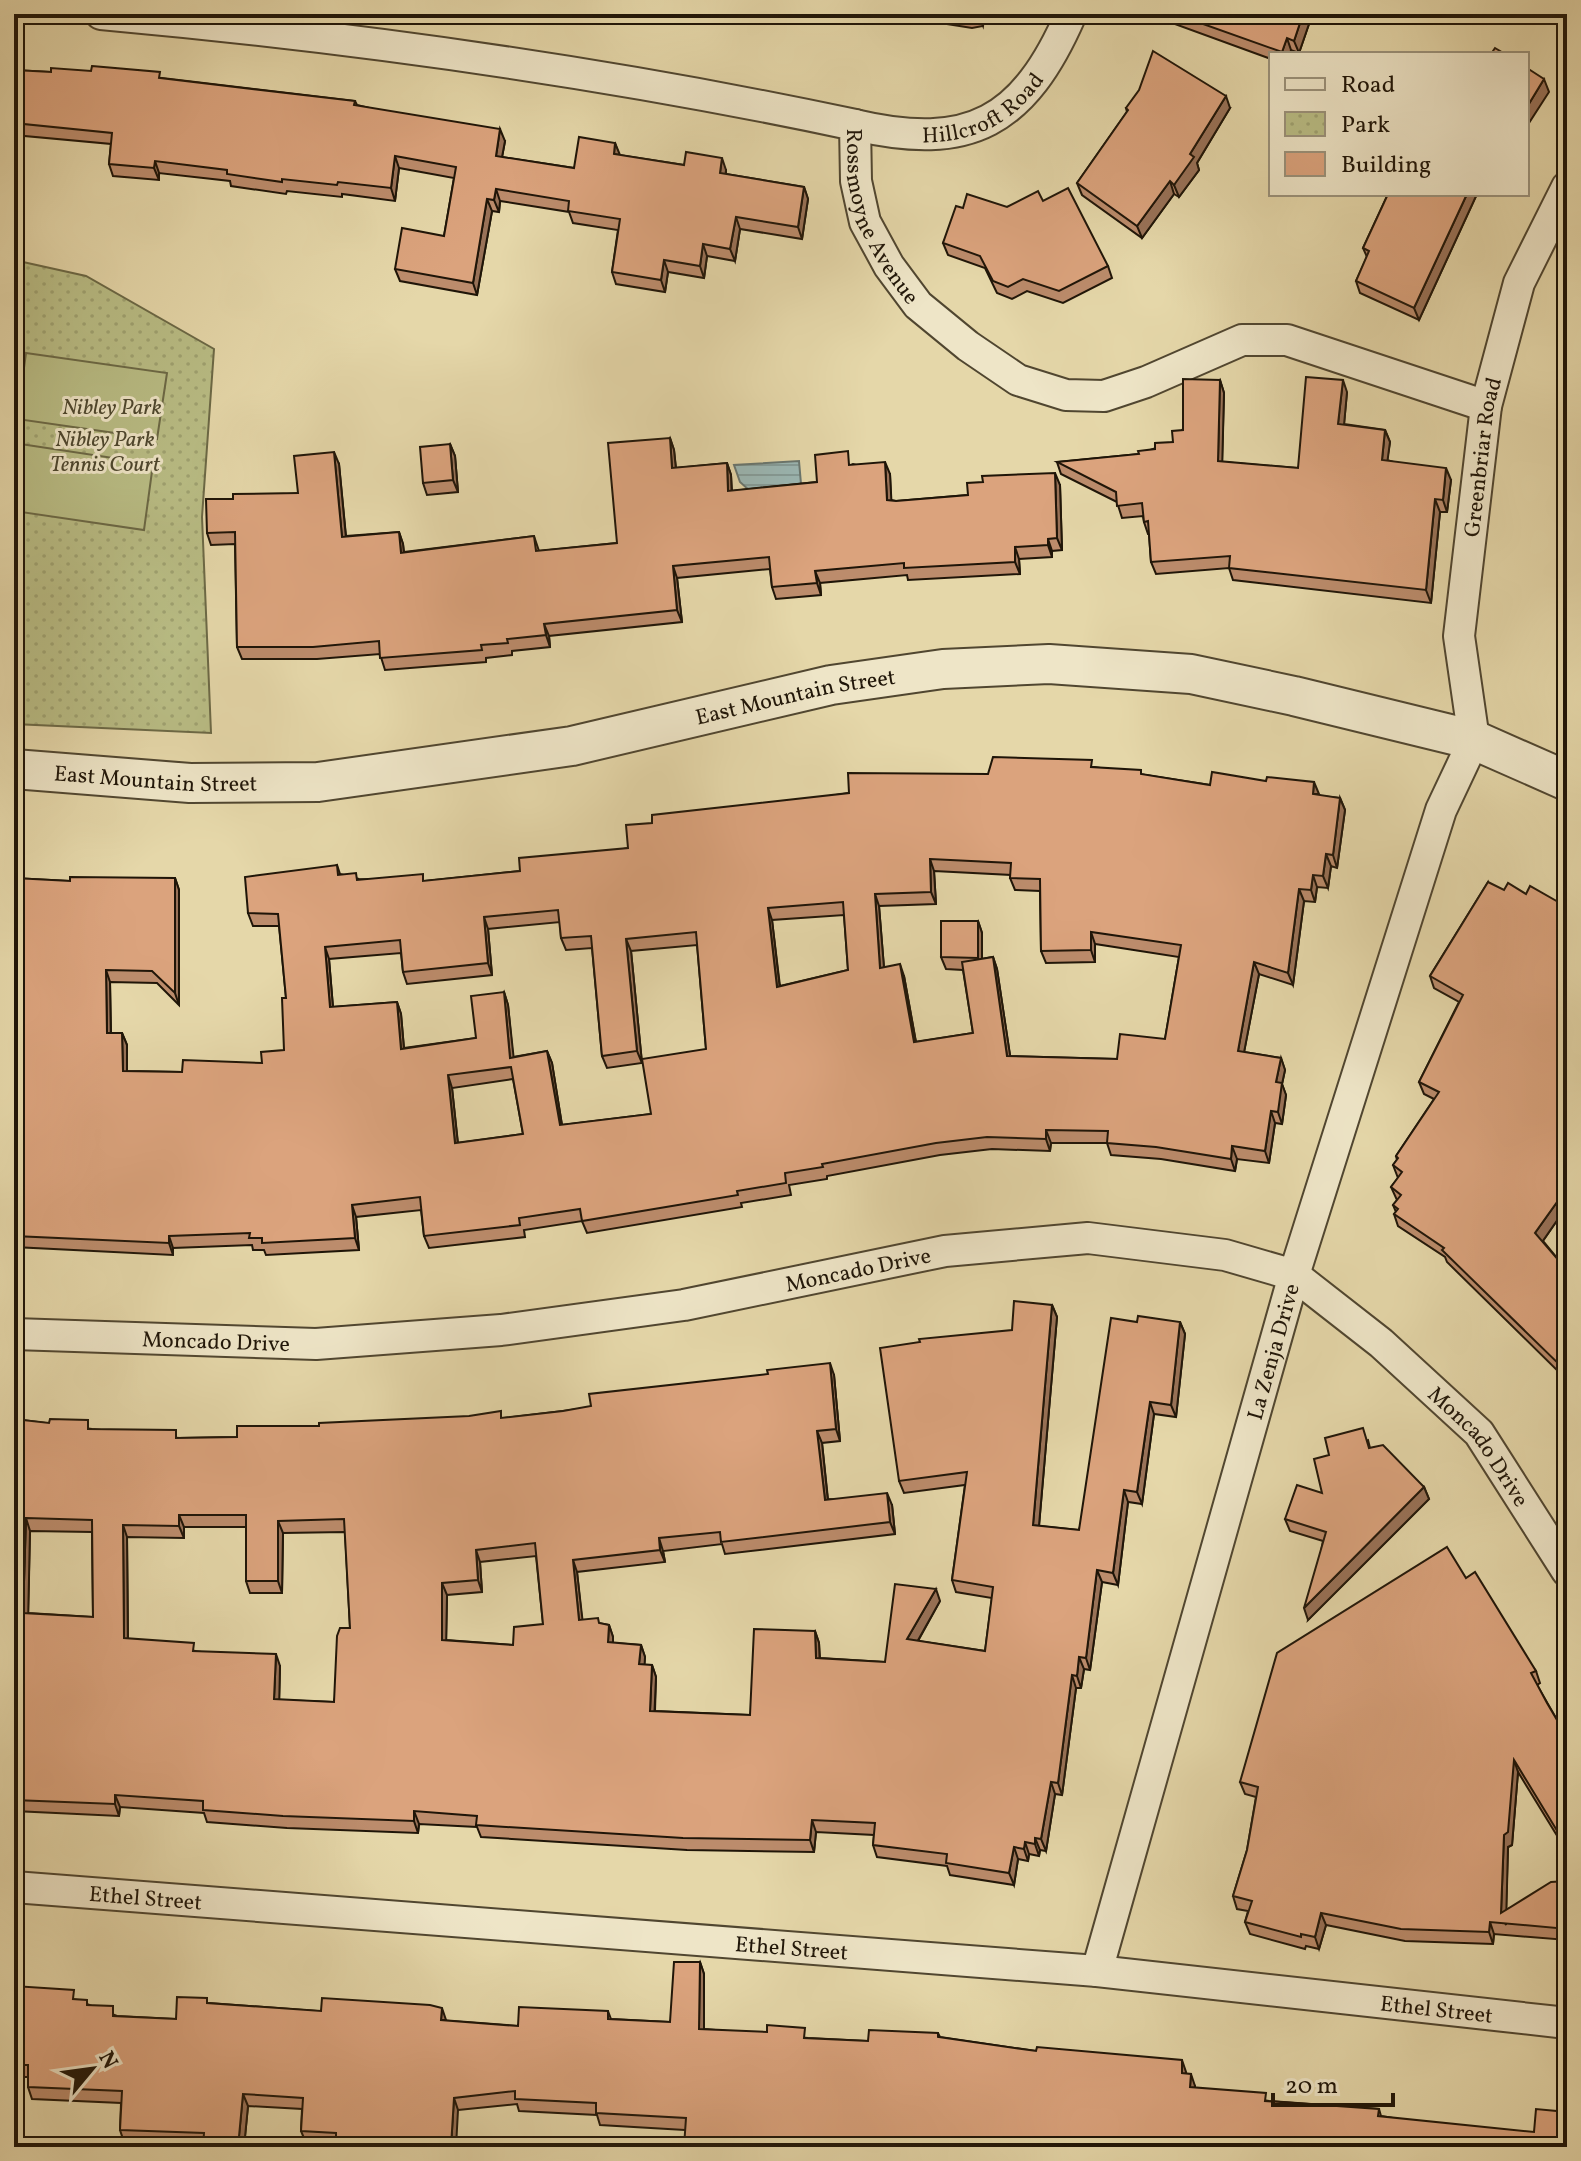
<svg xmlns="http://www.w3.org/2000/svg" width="1581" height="2161" font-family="Vollkorn,serif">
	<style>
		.park { fill: url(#park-dots); stroke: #6c6946; stroke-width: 2 }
		.pitch { fill: #b9bd85; stroke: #6c6946; stroke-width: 2 }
		.water { fill: url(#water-rules); stroke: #69766f; stroke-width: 2 }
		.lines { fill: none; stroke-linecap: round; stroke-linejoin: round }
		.minor-casing { stroke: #504630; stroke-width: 34 }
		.tertiary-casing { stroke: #504630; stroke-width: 42 }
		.minor { stroke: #eee5c7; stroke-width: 30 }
		.tertiary { stroke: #eee5c7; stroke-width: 38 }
		.wall { fill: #bc8c6c; stroke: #1f1508; stroke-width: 2; fill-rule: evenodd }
		.shaded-wall { fill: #997258; stroke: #1f1508; stroke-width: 2 }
		.building { fill: #dba37d; stroke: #1f1508; stroke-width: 2; fill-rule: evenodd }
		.labels { text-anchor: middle; stroke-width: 6; stroke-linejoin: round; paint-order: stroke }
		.street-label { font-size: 22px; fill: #1f1508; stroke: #eee5c7 }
		.park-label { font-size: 22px; font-style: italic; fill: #4d472e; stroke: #eee5c7 }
	</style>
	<defs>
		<pattern id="park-dots" width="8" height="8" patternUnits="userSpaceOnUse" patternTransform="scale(2)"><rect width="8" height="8" fill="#b9bd85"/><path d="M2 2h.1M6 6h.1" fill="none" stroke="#9fa271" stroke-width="1.8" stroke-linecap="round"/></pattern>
		<pattern id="water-rules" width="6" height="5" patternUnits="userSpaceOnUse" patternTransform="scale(2)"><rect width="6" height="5" fill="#9bb7b4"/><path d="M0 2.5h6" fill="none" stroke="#859c99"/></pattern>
	</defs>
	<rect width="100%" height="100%" fill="#e5d7a9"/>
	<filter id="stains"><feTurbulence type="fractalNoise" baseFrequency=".0025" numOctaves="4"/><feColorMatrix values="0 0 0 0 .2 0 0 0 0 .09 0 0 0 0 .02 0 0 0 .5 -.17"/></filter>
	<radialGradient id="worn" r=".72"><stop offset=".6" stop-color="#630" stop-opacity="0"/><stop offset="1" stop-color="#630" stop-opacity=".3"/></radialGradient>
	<polygon class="park" points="14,260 86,276 214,349 202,517 211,733 14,724"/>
	<g class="pitch">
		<polygon points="26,353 167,373 157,439 17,419"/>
		<polygon points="14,443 153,464 144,530 14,511"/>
	</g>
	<polygon class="water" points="799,461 801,484 750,491 740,482 734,465"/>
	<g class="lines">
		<defs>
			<g id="minor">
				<path id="s1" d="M 101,14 C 354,37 606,72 855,125 L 856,181 L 865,222 L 889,266 L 918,305 L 968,346 L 1018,380 L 1066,395 L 1104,396 L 1146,382 L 1242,340 L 1287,340 L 1486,406"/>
				<path id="s2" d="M 855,125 C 970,152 1024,122 1071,14"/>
				<path id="s3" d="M 14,1334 L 316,1344 L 501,1330 L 684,1305 L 945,1251 L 1088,1238 L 1225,1255 L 1294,1275 L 1381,1343 L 1479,1433 L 1567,1571"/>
				<path id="s4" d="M 14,1887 L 1097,1971 L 1567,2023"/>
				<path id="s5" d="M 1097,1971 L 1294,1275 L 1441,810 L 1474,740 L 1459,636 L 1486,406 L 1519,283 L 1567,187"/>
			</g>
			<g id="tertiary">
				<path id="s6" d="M 14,769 L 190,783 L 318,782 L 572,746 L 831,685 L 943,669 L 1049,664 L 1191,674 L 1294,696 L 1474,740 L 1567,781"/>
			</g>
		</defs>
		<use href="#minor" class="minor-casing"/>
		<use href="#tertiary" class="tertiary-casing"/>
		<use href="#minor" class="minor"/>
		<use href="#tertiary" class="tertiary"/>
	</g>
	<g class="wall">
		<polygon points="793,14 830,14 829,20"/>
		<polygon points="920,14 1005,14 1004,21 984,18 983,26 972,28 922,20"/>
		<polygon points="1168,14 1307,14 1310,21 1299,53 1291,50 1290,54 1271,54 1271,59 1172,23"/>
		<polygon points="14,70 162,78 355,101 357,105 505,141 502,157 574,168 615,143 619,155 684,165 726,170 726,174 804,187 808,199 802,239 740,229 735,261 707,256 704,278 668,272 665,292 616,284 612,272 618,230 573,223 569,212 500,201 499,212 492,211 477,295 400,281 395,269 444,236 454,178 399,168 395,201 342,194 342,197 287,191 286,194 231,186 230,181 159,173 159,180 113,176 109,164 111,144 14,135"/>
		<polygon points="1126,108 1230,108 1197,163 1199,170 1179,197 1174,194 1142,238 1082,195 1077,183 1127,112"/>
		<polygon points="1388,194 1477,194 1419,320 1360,293 1356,281 1367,257 1363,248"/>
		<polygon points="1043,201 1108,266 1112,278 1063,303 1027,291 1012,299 997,293 985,268 948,255 943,243 963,208 1007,207"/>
		<polygon points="1220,380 1224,393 1222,462 1298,468 1347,392 1344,424 1385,430 1390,442 1387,460 1451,480 1447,512 1440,512 1431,603 1233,580 1229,568 1156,574 1151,562 1149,534 1148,534 1144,522 1143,516 1122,518 1117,502 1061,474 1057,462 1139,454 1173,442"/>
		<polygon points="670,438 674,450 676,468 727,463 731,475 732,491 817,482 853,464 890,474 891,500 896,501 968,495 1060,485 1062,550 1052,551 1052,557 1019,559 1020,574 908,580 907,575 820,583 821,595 776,599 772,587 770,569 677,578 682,622 549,636 550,647 512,651 512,655 486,658 486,662 385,670 380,654 317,659 242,659 237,647 235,544 211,545 207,533 233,499 298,493 339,464 346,536 399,532 403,544 404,552 534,536 539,551 617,543"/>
		<polygon points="450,444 455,456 458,492 427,495 423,483"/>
		<path d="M 1094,767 L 1210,785 L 1340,798 L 1345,810 L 1337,868 L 1331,866 L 1328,888 L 1317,887 L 1315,902 L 1304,901 L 1293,985 L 1259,974 L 1244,1052 L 1281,1058 L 1285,1070 L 1282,1084 L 1286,1095 L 1282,1124 L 1275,1123 L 1269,1163 L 1237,1159 L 1235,1171 L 1161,1159 L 1111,1155 L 1107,1143 L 1051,1143 L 1050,1151 L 992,1149 L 940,1155 L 827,1176 L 827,1179 L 789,1185 L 791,1195 L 741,1203 L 742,1207 L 587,1233 L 582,1221 L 524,1230 L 525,1237 L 429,1248 L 424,1236 L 421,1210 L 356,1217 L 359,1250 L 266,1255 L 264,1250 L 253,1250 L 252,1245 L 173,1248 L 173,1255 L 14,1247 L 14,878 L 70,881 L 175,878 L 179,890 L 179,1005 L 157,983 L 110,982 L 111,1033 L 122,1033 L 127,1045 L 127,1071 L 182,1072 L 262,1063 L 284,1050 L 286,998 L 279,926 L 253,926 L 248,913 L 337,865 L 340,874 L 359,879 L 425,881 L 520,871 L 628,848 L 652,823 L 849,793 L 988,774 ZM 934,871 L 1011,875 L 1010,878 L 1015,890 L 1040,891 L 1041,951 L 1046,963 L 1095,962 L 1095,944 L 1179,957 L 1165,1039 L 1117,1059 L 1010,1056 L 997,969 L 993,957 L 982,959 L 982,933 L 978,921 L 941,957 L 946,969 L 963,970 L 973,1033 L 916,1042 L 904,976 L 884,968 L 879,906 L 936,904 ZM 844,915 L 848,970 L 780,986 L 772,920 ZM 560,922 L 561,938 L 566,950 L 592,948 L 602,1056 L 607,1068 L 642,1063 L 631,951 L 697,945 L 706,1049 L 651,1114 L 562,1125 L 552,1063 L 547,1051 L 513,1057 L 508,1005 L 504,992 L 476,1038 L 404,1048 L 401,1014 L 397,1002 L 333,1007 L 329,959 L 401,953 L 403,972 L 407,984 L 492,975 L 488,929 ZM 513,1079 L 523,1134 L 458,1143 L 452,1088 Z"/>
		<polygon points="1488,882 1567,1206 1543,1241 1567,1270 1567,1382 1566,1379 1447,1262 1445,1257 1398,1226 1394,1214 1396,1212 1393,1205 1397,1200 1391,1187 1398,1178 1393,1165 1397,1160 1396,1156 1434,1099 1424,1094 1419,1082 1459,1002 1434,988 1430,976"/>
		<path d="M 1052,1305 L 1057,1317 L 1039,1526 L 1079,1530 L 1137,1322 L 1180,1322 L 1185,1334 L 1176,1417 L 1154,1414 L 1142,1504 L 1128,1502 L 1118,1585 L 1102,1582 L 1090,1670 L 1084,1669 L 1081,1688 L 1076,1688 L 1062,1795 L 1055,1794 L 1046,1851 L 1040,1850 L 1039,1856 L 1029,1854 L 1028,1861 L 1018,1859 L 1014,1885 L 950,1875 L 947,1866 L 877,1857 L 873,1845 L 874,1835 L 816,1832 L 814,1852 L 687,1850 L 481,1837 L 477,1827 L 419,1824 L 418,1833 L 287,1828 L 207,1822 L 204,1813 L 120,1807 L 119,1816 L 14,1811 L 14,1419 L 92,1429 L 179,1438 L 237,1437 L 319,1426 L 504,1418 L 563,1411 L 834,1375 L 840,1441 L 822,1443 L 828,1499 L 892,1505 L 895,1534 L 725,1554 L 722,1544 L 663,1551 L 665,1562 L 577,1572 L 582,1620 L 609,1625 L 613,1637 L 613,1643 L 641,1645 L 645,1657 L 644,1665 L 652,1665 L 656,1677 L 655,1711 L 750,1715 L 815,1631 L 819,1643 L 820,1658 L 885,1662 L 940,1601 L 918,1641 L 985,1651 L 992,1598 L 956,1592 L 952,1580 L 965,1485 L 904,1493 L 899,1481 L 1012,1330 ZM 184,1527 L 246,1527 L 246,1581 L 250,1593 L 282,1593 L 283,1533 L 345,1532 L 350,1628 L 334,1702 L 279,1700 L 280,1666 L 128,1639 L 127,1537 L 184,1538 ZM 30,1531 L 92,1532 L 93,1617 L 28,1613 ZM 536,1556 L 543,1624 L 513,1645 L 446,1640 L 447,1595 L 482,1592 L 480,1562 Z"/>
		<polygon points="1368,1440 1370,1448 1424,1487 1429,1499 1308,1620 1323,1541 1290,1531 1285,1519 1322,1493 1329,1455"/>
		<polygon points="1466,1578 1536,1671 1540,1683 1537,1685 1567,1737 1567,1852 1518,1772 1512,1845 1508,1847 1506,1910 1567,1881 1567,1940 1494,1934 1493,1944 1405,1941 1326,1925 1319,1949 1306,1946 1305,1949 1250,1934 1245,1922 1248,1911 1237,1909 1233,1896 1247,1850 1256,1797 1245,1794 1240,1782"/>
		<polygon points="700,1962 704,1974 704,2029 808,2038 868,2041 938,2033 940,2037 1186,2073 1195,2086 1195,2088 1269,2101 1379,2109 1381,2116 1567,2147 685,2130 600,2125 597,2115 519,2111 517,2104 458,2110 336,2145 306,2143 301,2131 302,2109 248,2106 244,2147 203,2147 203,2145 124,2142 120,2130 121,2103 32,2099 28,2087 28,2077 14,2077 14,1986 77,2000 117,2016 176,2019 209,2003 518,2026 608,2011 611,2019 670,2022"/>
	</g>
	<g class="shaded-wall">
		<polygon points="978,14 983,14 984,18 983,26"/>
		<polygon points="1303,14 1307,14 1310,21 1299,53 1294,41"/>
		<polygon points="1287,38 1291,50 1290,54 1283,54 1282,52"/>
		<polygon points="1544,79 1549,92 1527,126 1527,107"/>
		<polygon points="1226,96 1230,108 1197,163 1199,170 1179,197 1174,185 1190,154"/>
		<polygon points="500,129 505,141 500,168 496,156"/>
		<polygon points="615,143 620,155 614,154"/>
		<polygon points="395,156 399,168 395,201 391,188"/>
		<polygon points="722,158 726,170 724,186 720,173"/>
		<polygon points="155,161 159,173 159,180 154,168"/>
		<polygon points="1170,181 1174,194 1142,238 1137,226"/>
		<polygon points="804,187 808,199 802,239 798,227"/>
		<polygon points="496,189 500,201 499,212 494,200"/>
		<polygon points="1467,194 1477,194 1419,320 1414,308"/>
		<polygon points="487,199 492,211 477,295 473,283"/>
		<polygon points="736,217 740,229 735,261 730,249"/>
		<polygon points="703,244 707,256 704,278 700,266"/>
		<polygon points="664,260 668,272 665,292 661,280"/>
		<polygon points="1220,380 1224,393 1222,473 1218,461"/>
		<polygon points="1343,380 1347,392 1343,436 1338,424"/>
		<polygon points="1385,430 1390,442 1386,472 1382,460"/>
		<polygon points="670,438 674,450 677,480 672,468"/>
		<polygon points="450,444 455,456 458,492 453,480"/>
		<polygon points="334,452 339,464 347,549 342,537"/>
		<polygon points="885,462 890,474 892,512 887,500"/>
		<polygon points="727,463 731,475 732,503 728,491"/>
		<polygon points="1446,468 1451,480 1447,512 1443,500"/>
		<polygon points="1055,473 1060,485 1062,550 1057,538"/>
		<polygon points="1435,499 1440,512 1431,603 1426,590"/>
		<polygon points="399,532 403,544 405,565 401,553"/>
		<polygon points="1048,539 1052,551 1052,557 1048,545"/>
		<polygon points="1015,547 1019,559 1020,574 1015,562"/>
		<polygon points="673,566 677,578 682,622 677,610"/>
		<polygon points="815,571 820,583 821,595 817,583"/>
		<polygon points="544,624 549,636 550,647 546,635"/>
		<polygon points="1314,782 1319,794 1313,794"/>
		<polygon points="1340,798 1345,810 1337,868 1333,855"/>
		<polygon points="1326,854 1331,866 1328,888 1323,876"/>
		<polygon points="930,859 934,871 936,904 931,892"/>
		<polygon points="1313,875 1317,887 1315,902 1311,890"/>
		<polygon points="175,878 179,890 179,1005 175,993"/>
		<polygon points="1299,889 1304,901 1293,985 1288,973"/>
		<polygon points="875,894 879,906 885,980 880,968"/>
		<polygon points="768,908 772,920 781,999 777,987"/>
		<polygon points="484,917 488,929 492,975 488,963"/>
		<polygon points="978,921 982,933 982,970 978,958"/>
		<polygon points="1091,932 1095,944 1095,962 1091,950"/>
		<polygon points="626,939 631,951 642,1063 637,1051"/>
		<polygon points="325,947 329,959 334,1020 330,1007"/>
		<polygon points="993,957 997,969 1012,1068 1007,1056"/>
		<polygon points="1254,962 1259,974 1242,1063 1238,1051"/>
		<polygon points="900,964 904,976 918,1054 914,1042"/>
		<polygon points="106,970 110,982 111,1045 107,1033"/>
		<polygon points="504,992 508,1005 515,1070 510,1058"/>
		<polygon points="397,1002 401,1014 405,1061 401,1049"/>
		<polygon points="122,1033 127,1045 127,1083 123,1071"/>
		<polygon points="547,1051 552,1063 564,1138 560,1125"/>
		<polygon points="1281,1058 1285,1070 1282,1084 1286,1095 1282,1124 1278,1112 1276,1082"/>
		<polygon points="448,1075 452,1088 459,1155 455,1143"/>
		<polygon points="1271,1111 1275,1123 1269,1163 1265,1151"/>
		<polygon points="1046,1130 1051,1143 1050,1151 1046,1139"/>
		<polygon points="1232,1146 1237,1159 1235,1171 1231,1159"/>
		<polygon points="1567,1188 1567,1206 1540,1245 1535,1233"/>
		<polygon points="352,1205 356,1217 359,1250 355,1238"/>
		<polygon points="169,1236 173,1248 173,1255 169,1243"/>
		<polygon points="1052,1305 1057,1317 1038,1537 1033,1525"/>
		<polygon points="1180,1322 1185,1334 1176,1417 1171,1405"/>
		<polygon points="830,1363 834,1375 840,1441 836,1429"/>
		<polygon points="1150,1402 1154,1414 1142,1504 1137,1492"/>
		<polygon points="817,1431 822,1443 829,1512 825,1500"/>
		<polygon points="1424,1487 1429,1499 1308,1620 1304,1608"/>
		<polygon points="1124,1490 1128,1502 1118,1585 1113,1573"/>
		<polygon points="887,1493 892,1505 895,1534 890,1522"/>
		<polygon points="179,1515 184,1527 184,1538 179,1526"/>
		<polygon points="26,1518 30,1531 28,1625 23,1613"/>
		<polygon points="278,1521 283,1533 282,1593 278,1581"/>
		<polygon points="123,1525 127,1537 128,1650 124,1638"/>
		<polygon points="659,1538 663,1551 665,1562 660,1550"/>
		<polygon points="476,1550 480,1562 482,1592 478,1580"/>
		<polygon points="573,1560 577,1572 584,1633 579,1620"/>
		<polygon points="1097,1570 1102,1582 1090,1670 1086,1658"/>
		<polygon points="442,1583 447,1595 446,1652 442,1640"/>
		<polygon points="936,1589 940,1601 912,1651 907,1639"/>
		<polygon points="609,1625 613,1637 613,1654 608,1642"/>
		<polygon points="815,1631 819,1643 820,1670 816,1658"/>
		<polygon points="641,1645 645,1657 644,1676 639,1664"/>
		<polygon points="276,1654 280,1666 279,1712 274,1699"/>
		<polygon points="1079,1657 1084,1669 1081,1688 1077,1676"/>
		<polygon points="652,1665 656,1677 654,1723 650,1711"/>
		<polygon points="1072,1675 1076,1688 1062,1795 1058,1783"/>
		<polygon points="1514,1760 1518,1772 1512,1845 1508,1847 1506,1925 1501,1913 1504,1835"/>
		<polygon points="1051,1782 1055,1794 1046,1851 1041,1839"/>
		<polygon points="115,1795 120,1807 119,1816 115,1804"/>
		<polygon points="414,1811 419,1824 418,1833 414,1821"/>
		<polygon points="812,1820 816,1832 814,1852 810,1840"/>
		<polygon points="1035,1838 1040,1850 1039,1856 1035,1844"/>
		<polygon points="1025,1842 1029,1854 1028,1861 1024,1849"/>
		<polygon points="1014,1847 1018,1859 1014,1885 1009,1873"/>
		<polygon points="1321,1913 1326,1925 1319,1949 1315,1937"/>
		<polygon points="1490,1922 1494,1934 1493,1944 1489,1932"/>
		<polygon points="700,1962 704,1974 704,2041 699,2029"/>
		<polygon points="442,2008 446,2020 441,2020"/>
		<polygon points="1182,2060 1186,2072 1186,2085 1182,2073"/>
		<polygon points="1191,2074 1195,2086 1194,2099 1190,2087"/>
		<polygon points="243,2094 248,2106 244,2147 238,2147"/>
		<polygon points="454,2098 458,2110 456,2147 451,2147"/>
	</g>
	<g class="building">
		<polygon points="1175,14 1303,14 1294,41 1287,38 1282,52"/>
		<polygon points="1495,48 1505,54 1491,54"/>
		<polygon points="1153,51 1226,96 1190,154 1194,157 1174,185 1170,181 1137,226 1077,183 1128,110 1126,108 1139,90"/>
		<polygon points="92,66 160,72 159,78 355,101 354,105 500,129 496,156 574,168 579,137 615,143 614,154 684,165 686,152 722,158 720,173 804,187 798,227 736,217 730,249 703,244 700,266 664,260 661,280 612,272 620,219 568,211 569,201 496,189 494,200 487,199 473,283 395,269 402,228 444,236 456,167 395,156 391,188 338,182 337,185 282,179 282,182 227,174 227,170 155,161 154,168 109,164 112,133 14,123 14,70 51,72 51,68 91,71"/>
		<polygon points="1527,68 1544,79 1527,107"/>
		<polygon points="1068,188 1108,266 1059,291 1023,279 1008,287 993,281 980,256 943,243 956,206 963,208 967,194 1007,207 1038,191 1043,201"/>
		<polygon points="1388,194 1467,194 1414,308 1356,281 1369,251 1363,248"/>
		<polygon points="1306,377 1343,380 1338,424 1385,430 1382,460 1446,468 1443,500 1435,499 1426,590 1229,568 1230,556 1151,562 1148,521 1144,522 1142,503 1117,506 1116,492 1057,462 1139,454 1138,451 1155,449 1155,443 1173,442 1172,431 1183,430 1183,379 1220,380 1218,461 1298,468"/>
		<polygon points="670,438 672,468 727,463 728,491 817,482 815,455 848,451 849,465 885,462 887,500 896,501 968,495 967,483 983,482 982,476 1055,473 1057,538 1048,539 1048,545 1015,547 1015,562 904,568 904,563 815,571 817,583 772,587 769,557 673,566 677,610 544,624 546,635 507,639 508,643 481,645 482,650 380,658 379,641 313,647 237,647 235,532 207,533 206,499 233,499 233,494 298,493 294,456 334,452 342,537 399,532 401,553 534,536 536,551 617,543 608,443"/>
		<polygon points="450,444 453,480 423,483 420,447"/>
		<path d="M 993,757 L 1092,760 L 1091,767 L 1141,770 L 1141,774 L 1210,785 L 1212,772 L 1266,781 L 1267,777 L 1314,782 L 1313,794 L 1340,798 L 1333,855 L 1326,854 L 1323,876 L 1313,875 L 1311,890 L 1299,889 L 1288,973 L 1254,962 L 1238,1051 L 1281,1058 L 1276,1082 L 1282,1083 L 1278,1112 L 1271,1111 L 1265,1151 L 1232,1146 L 1231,1159 L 1156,1147 L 1107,1143 L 1108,1131 L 1046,1130 L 1046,1139 L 987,1137 L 936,1143 L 822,1164 L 823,1167 L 785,1173 L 786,1183 L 737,1191 L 738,1195 L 582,1221 L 580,1209 L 519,1218 L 520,1225 L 424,1236 L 420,1197 L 352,1205 L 355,1238 L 262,1243 L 262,1238 L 249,1238 L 250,1233 L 169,1236 L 169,1243 L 14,1236 L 14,878 L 70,881 L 70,877 L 175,878 L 175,993 L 152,971 L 106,970 L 107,1033 L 122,1033 L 123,1071 L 182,1072 L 183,1060 L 262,1063 L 261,1052 L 284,1050 L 282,998 L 286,998 L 278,914 L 248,913 L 245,877 L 337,865 L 338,875 L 356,873 L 357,880 L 423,874 L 423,881 L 520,871 L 519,858 L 628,848 L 626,825 L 652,823 L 652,815 L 849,793 L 848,773 L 988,774 ZM 930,859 L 1011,863 L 1010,878 L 1040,879 L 1041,951 L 1091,950 L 1091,932 L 1181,945 L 1165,1039 L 1120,1034 L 1117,1059 L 1007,1056 L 993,957 L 962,962 L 973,1033 L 914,1042 L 900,964 L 880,968 L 875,894 L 931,892 ZM 843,902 L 848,970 L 777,987 L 768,908 ZM 558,910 L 561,938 L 591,936 L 602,1056 L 637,1051 L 626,939 L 696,932 L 706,1049 L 642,1059 L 651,1114 L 560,1125 L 547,1051 L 510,1058 L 504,992 L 471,996 L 476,1038 L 401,1049 L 397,1002 L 330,1007 L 325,947 L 400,940 L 403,972 L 488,963 L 484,917 ZM 511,1067 L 523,1134 L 455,1143 L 448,1075 Z"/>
		<polygon points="1488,882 1504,890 1508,883 1526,894 1530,886 1567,907 1567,1188 1535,1233 1567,1270 1567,1372 1442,1250 1444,1248 1394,1214 1398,1209 1393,1205 1401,1195 1391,1187 1402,1172 1393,1165 1398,1158 1396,1156 1439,1092 1419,1082 1463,995 1430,976"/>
		<polygon points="941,921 978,921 978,958 941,957"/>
		<path d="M 1014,1301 L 1052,1305 L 1033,1525 L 1079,1530 L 1111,1318 L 1137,1322 L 1138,1316 L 1180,1322 L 1171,1405 L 1150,1402 L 1137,1492 L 1124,1490 L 1113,1573 L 1097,1570 L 1086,1658 L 1079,1657 L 1077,1676 L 1072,1675 L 1058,1783 L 1051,1782 L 1041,1839 L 1035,1838 L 1035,1844 L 1025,1842 L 1024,1849 L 1014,1847 L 1009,1873 L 946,1863 L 947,1854 L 873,1845 L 875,1823 L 812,1820 L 810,1840 L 683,1838 L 476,1825 L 477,1816 L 414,1811 L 414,1821 L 283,1816 L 203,1810 L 203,1801 L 115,1795 L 115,1804 L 14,1800 L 14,1419 L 49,1423 L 50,1419 L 88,1420 L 88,1429 L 176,1430 L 176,1438 L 237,1437 L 237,1426 L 319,1426 L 319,1423 L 469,1416 L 501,1411 L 501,1418 L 563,1411 L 591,1406 L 589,1394 L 768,1374 L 767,1370 L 830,1363 L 836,1429 L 817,1431 L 825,1500 L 887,1493 L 890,1522 L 721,1542 L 720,1532 L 659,1538 L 660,1550 L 573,1560 L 579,1620 L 598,1618 L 599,1623 L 609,1625 L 608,1642 L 641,1645 L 639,1664 L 652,1665 L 650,1711 L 750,1715 L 754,1629 L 815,1631 L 816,1658 L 885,1662 L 895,1584 L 936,1589 L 907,1639 L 985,1651 L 993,1587 L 952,1580 L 967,1472 L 899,1481 L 880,1348 L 920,1342 L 919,1339 L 1012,1330 ZM 179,1515 L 246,1515 L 246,1581 L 278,1581 L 278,1521 L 344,1519 L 350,1628 L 340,1628 L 337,1636 L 334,1702 L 274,1699 L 276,1654 L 193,1651 L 194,1643 L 124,1638 L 123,1525 L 179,1526 ZM 26,1518 L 92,1520 L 93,1617 L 23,1613 ZM 535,1543 L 543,1624 L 514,1627 L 513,1645 L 442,1640 L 442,1583 L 478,1580 L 476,1550 Z"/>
		<polygon points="1363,1428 1369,1448 1383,1445 1424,1487 1304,1608 1326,1532 1285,1519 1297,1485 1322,1493 1314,1459 1329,1455 1325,1438"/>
		<polygon points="1447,1547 1466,1578 1475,1572 1536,1671 1531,1673 1547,1703 1567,1737 1567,1847 1514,1760 1508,1832 1504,1835 1501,1913 1551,1882 1567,1881 1567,1929 1490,1922 1489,1932 1401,1929 1321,1913 1315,1937 1301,1934 1301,1937 1245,1922 1252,1901 1233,1896 1247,1850 1258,1787 1240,1782 1277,1653"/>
		<polygon points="674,1962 700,1962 699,2029 767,2032 767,2025 805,2028 804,2038 868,2041 869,2030 938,2033 938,2037 1036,2051 1037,2047 1182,2060 1182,2073 1191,2074 1190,2087 1266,2093 1265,2101 1379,2109 1378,2116 1534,2132 1536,2109 1567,2112 1567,2147 684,2147 686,2118 596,2113 596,2103 515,2099 515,2091 454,2098 451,2147 336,2147 336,2133 301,2131 303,2098 243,2094 238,2147 203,2147 204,2133 120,2130 122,2091 28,2087 28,2065 14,2065 14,1986 74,1990 73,1999 87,2000 87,2005 113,2006 113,2016 176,2019 177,1997 207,1998 207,2003 321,2011 322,1998 430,2005 442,2008 441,2020 518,2026 519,2007 608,2011 608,2019 670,2022"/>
	</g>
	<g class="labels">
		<g class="street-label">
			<text dy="8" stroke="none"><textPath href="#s2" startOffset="136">Hillcroft Road</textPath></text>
			<text dy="8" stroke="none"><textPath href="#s1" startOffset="860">Rossmoyne Avenue</textPath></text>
			<text dy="8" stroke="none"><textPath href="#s5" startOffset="1574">Greenbriar Road</textPath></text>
			<text dy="8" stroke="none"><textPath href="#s6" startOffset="790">East Mountain Street</textPath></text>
			<text dy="8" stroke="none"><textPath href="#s6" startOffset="142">East Mountain Street</textPath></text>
			<text dy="8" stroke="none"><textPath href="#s3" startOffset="850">Moncado Drive</textPath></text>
			<text dy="8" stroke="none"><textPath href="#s3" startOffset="202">Moncado Drive</textPath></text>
			<text dy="8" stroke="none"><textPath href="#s5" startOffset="644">La Zenja Drive</textPath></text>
			<text dy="8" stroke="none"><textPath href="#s3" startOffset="1546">Moncado Drive</textPath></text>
			<text dy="8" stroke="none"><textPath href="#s4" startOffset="132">Ethel Street</textPath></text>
			<text dy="8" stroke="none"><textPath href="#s4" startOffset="780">Ethel Street</textPath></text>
			<text dy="8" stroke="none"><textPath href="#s4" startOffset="1428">Ethel Street</textPath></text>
		</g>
		<g class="park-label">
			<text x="112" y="414">Nibley Park</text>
			<text x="105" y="446">Nibley Park<tspan x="105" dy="25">Tennis Court</tspan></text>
		</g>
	</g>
	<rect width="1581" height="2161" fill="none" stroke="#e5d7a9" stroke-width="48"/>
	<rect x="16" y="16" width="1549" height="2129" fill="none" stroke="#1f1508" stroke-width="4"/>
	<rect x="24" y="24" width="1533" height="2113" fill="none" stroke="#1f1508" stroke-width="2"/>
	<rect x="1269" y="52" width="260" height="144" fill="#eee5c7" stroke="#9b927b" stroke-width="2"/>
	<rect x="1285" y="78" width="40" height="12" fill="#eee5c7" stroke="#9b927b" stroke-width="2"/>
	<text x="1341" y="92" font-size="24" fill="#1f1508">Road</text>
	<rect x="1285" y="112" width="40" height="24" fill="url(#park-dots)" stroke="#9b927b" stroke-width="2"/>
	<text x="1341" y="132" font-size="24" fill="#1f1508">Park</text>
	<rect x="1285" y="152" width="40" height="24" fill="#dba37d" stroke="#9b927b" stroke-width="2"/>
	<text x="1341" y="172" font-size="24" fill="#1f1508">Building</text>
	<g transform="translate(92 2069) rotate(61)" stroke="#eee5c7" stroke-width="6" paint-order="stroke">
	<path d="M0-6L14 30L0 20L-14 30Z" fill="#1f1508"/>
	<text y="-12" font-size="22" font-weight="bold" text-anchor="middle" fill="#1f1508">N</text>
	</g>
	<path d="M1273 2093v12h120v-12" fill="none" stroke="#1f1508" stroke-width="4"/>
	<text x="1285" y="2093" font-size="24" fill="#1f1508" stroke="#eee5c7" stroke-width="6" paint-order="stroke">20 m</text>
	<rect width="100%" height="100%" filter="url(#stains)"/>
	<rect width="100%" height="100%" fill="url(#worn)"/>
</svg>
